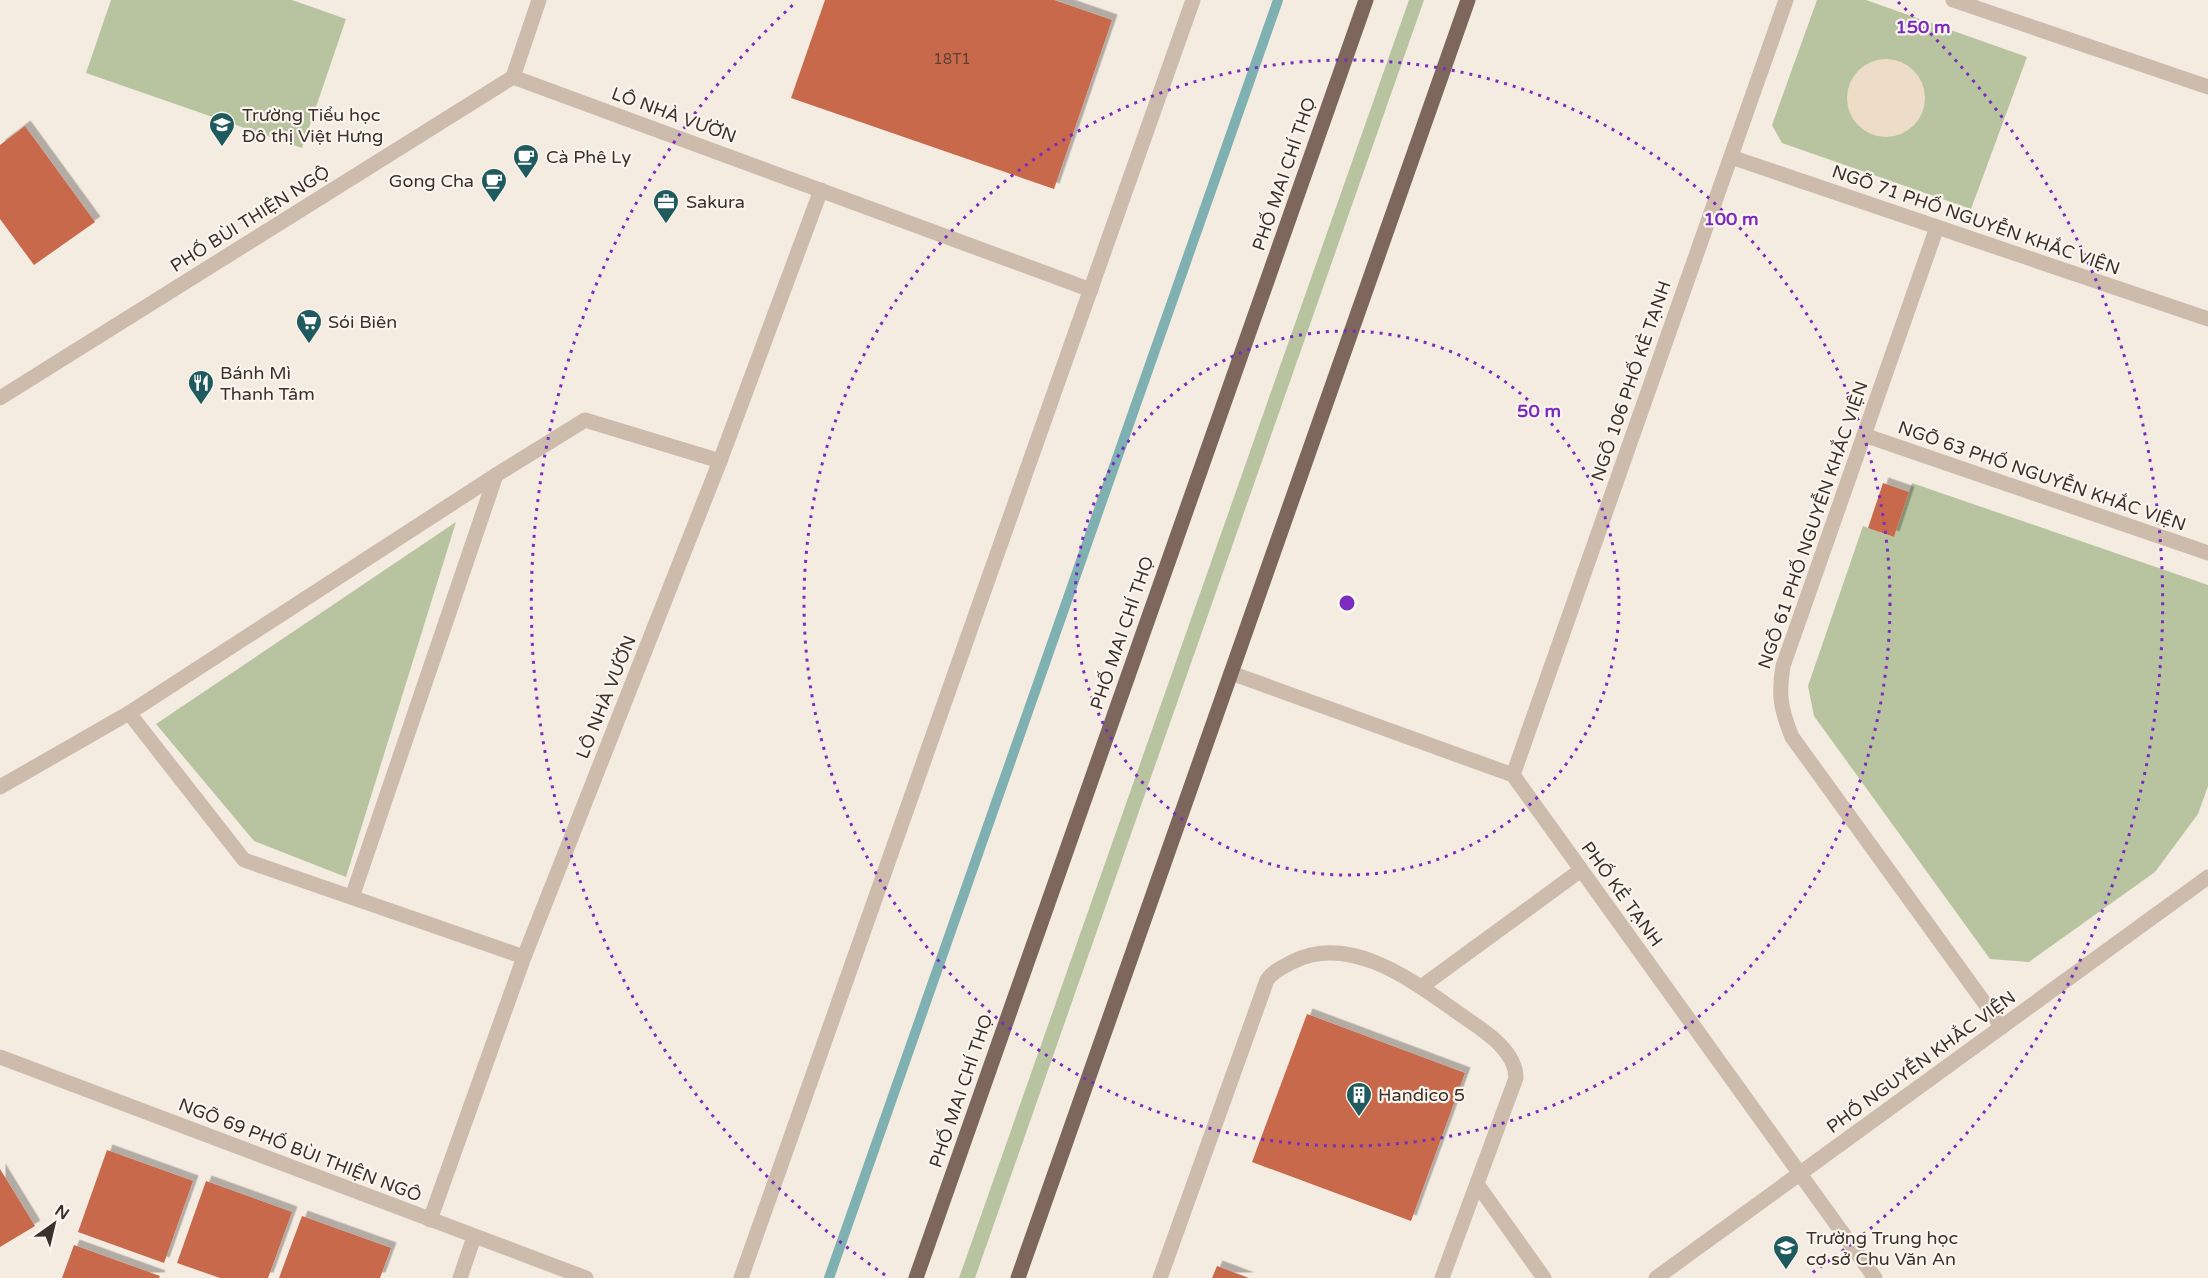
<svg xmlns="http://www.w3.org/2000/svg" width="2208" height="1278" font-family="'Varela Round',sans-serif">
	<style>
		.green { fill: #b8c4a0 }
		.plaza { fill: #ecdcc8 }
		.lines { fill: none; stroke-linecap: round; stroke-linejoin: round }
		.stream { stroke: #7fb0b2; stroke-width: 10 }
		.building { fill: #c8694b; filter: url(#shadow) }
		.minor { stroke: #cdbbac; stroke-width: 15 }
		.major { stroke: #7d675c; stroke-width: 15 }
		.ring { fill: none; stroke: #7b2cbf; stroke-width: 3; stroke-dasharray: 3 6 }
		.labels { text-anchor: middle; stroke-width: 4.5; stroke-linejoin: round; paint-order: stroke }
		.number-label { font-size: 15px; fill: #5e3e33 }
		.poi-label { font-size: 18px; fill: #3b302b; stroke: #fbf5ee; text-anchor: start }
		.street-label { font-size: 18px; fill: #3b302b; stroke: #fbf5ee }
		.centre { fill: #7b2cbf; stroke: #fbf5ee; stroke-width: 3 }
		.ring-label { font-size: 18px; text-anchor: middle; font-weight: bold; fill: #7b2cbf; stroke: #fbf5ee; stroke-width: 4.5; stroke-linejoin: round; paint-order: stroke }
	</style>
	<defs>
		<filter id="shadow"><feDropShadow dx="5.5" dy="-5.5" stdDeviation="0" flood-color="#0004"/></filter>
	</defs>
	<rect width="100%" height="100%" fill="#f4ebe1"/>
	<g class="green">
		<polygon points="111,0 292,0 346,19 302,148 86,73"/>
		<polygon points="1409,0 1424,0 975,1278 959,1278"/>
		<polygon points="1817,0 1866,0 2027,57 1971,209 1782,143 1772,125"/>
		<polygon points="1912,483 2208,585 2208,786 2198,814 2155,872 2029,962 1990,959 1814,716 1808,686 1863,526 1894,537"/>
		<polygon points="456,522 346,877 254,841 156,724"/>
	</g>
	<circle class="plaza" cx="1886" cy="98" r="39"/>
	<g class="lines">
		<polyline class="stream" points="829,1278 1278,0"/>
	</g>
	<g class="building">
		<polygon points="825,0 1054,0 1112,20 1054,189 791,98"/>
		<polygon points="25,126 95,222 34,265 0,219 0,145"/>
		<polygon points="1883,483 1909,492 1894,537 1868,528"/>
		<polygon points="1307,1014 1465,1073 1411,1221 1252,1162"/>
		<polygon points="107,1150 193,1181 164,1263 78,1232"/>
		<polygon points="0,1169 35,1226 0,1247"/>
		<polygon points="206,1181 292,1212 268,1278 220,1278 177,1263"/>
		<polygon points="302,1216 391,1248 380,1278 279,1278"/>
		<polygon points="74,1245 160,1276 159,1278 62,1278"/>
		<polygon points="1217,1266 1249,1278 1212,1278"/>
	</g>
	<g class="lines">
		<g class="minor">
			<polyline points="1953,0 2208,87"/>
			<polyline points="513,77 1091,290"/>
			<polyline points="1731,157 2208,319"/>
			<path d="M 1937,227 L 1783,666 C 1778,695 1781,710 1792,737 L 2002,1027"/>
			<polyline points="0,398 513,77 539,0"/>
			<polyline points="1864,435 2208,553"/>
			<polyline points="1231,673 1513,775 1875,1278"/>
			<polyline points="129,713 244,860 524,957"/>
			<polyline points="1513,775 1786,0"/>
			<polyline points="0,787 129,713 496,475 585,420 720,461"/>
			<polyline points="352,897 496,475"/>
			<polyline points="1421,987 1581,870"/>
			<polyline points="0,1057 586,1278"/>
			<polyline points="1477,1184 1544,1278"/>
			<polyline points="430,1220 524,957 720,461 821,190"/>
			<polyline points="460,1278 474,1237"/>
			<polyline points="741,1278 1193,0"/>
			<path d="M 1160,1278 L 1267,980 C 1273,971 1283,967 1292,962 C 1349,933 1410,979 1454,1010 C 1477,1027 1516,1047 1516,1078 L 1442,1278"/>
			<polyline points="1656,1278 2208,877"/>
		</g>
		<g class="major">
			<polyline points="916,1278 1366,0"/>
			<polyline points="1018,1278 1468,0"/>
		</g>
	</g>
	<g class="ring">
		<circle cx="1347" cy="603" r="272"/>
		<circle cx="1347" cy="603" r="543"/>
		<path d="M885 1275A815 815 0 0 1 796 2M1898 2A815 815 0 0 1 1809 1275"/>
	</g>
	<defs>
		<symbol id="school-pin" viewBox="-11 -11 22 30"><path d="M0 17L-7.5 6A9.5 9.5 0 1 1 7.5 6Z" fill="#1f5a5e" stroke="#fbf5ee"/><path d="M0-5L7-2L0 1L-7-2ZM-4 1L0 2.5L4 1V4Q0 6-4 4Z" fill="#fff"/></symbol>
		<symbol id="cafe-pin" viewBox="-11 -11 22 30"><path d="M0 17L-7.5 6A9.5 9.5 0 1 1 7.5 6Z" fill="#1f5a5e" stroke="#fbf5ee"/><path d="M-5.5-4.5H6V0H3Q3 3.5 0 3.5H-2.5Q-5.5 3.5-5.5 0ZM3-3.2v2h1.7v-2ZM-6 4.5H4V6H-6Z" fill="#fff"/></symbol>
		<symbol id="office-pin" viewBox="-11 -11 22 30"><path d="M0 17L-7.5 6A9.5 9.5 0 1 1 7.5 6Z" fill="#1f5a5e" stroke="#fbf5ee"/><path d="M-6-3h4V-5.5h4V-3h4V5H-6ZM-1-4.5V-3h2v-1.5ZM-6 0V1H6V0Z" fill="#fff"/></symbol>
		<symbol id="supermarket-pin" viewBox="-11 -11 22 30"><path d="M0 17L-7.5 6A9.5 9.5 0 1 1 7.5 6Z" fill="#1f5a5e" stroke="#fbf5ee"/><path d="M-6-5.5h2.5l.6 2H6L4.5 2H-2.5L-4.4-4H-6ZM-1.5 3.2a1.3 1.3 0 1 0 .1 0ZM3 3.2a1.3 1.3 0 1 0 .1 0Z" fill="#fff"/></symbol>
		<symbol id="restaurant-pin" viewBox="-11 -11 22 30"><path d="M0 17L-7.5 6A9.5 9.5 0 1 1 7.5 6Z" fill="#1f5a5e" stroke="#fbf5ee"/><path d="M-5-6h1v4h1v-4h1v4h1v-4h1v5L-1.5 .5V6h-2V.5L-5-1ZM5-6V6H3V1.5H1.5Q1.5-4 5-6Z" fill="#fff"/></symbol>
		<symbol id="building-pin" viewBox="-11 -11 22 30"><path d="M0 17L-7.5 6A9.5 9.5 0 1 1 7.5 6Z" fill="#1f5a5e" stroke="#fbf5ee"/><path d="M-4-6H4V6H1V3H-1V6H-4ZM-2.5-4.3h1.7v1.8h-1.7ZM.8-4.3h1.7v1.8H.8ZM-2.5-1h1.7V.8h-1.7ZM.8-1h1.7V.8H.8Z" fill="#fff"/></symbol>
	</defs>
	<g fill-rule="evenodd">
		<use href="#school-pin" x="207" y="110" width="30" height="40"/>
		<use href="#cafe-pin" x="511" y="142" width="30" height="40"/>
		<use href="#cafe-pin" x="479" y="166" width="30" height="40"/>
		<use href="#office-pin" x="651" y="187" width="30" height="40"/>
		<use href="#supermarket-pin" x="294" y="307" width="30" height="40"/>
		<use href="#restaurant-pin" x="186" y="368" width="30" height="40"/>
		<use href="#building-pin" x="1344" y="1080" width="30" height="40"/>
		<use href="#school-pin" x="1771" y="1233" width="30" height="40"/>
	</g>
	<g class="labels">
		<g class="number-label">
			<text x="952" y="64">18T1</text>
		</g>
		<g class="poi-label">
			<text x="242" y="121">Trường Tiểu học<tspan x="242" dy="21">Đô thị Việt Hưng</tspan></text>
			<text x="546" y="163">Cà Phê Ly</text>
			<text x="474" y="187" text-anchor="end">Gong Cha</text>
			<text x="686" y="208">Sakura</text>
			<text x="328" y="328">Sói Biên</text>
			<text x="220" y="379">Bánh Mì<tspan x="220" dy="21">Thanh Tâm</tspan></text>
			<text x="1378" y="1101">Handico 5</text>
			<text x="1806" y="1244">Trường Trung học<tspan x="1806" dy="21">cơ sở Chu Văn An</tspan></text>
		</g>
		<g class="street-label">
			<text transform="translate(674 115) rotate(20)" y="6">LÔ NHÀ VƯỜN</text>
			<text transform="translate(1284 174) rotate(-71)" y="6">PHỐ MAI CHÍ THỌ</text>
			<text transform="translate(250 219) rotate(-32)" y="6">PHỐ BÙI THIỆN NGỘ</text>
			<text transform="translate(1976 220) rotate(19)" y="6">NGÕ 71 PHỐ NGUYỄN KHẮC VIỆN</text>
			<text transform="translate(1631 381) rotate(-71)" y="6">NGÕ 106 PHỐ KẺ TẠNH</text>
			<text transform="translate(2042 476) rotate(19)" y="6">NGÕ 63 PHỐ NGUYỄN KHẮC VIỆN</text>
			<text transform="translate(1813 525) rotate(-71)" y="6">NGÕ 61 PHỐ NGUYỄN KHẮC VIỆN</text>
			<text transform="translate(1122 633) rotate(-71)" y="6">PHỐ MAI CHÍ THỌ</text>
			<text transform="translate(606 697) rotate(-68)" y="6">LÔ NHÀ VƯỜN</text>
			<text transform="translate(1622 894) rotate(54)" y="6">PHỐ KẺ TẠNH</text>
			<text transform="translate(1921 1062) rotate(-36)" y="6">PHỐ NGUYỄN KHẮC VIỆN</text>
			<text transform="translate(961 1091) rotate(-71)" y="6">PHỐ MAI CHÍ THỌ</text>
			<text transform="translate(300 1150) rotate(21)" y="6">NGÕ 69 PHỐ BÙI THIỆN NGÔ</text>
		</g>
	</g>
	<circle cx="1347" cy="603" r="9" class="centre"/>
	<g class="ring-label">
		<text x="1923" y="33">150 m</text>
		<text x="1731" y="225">100 m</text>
		<text x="1539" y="417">50 m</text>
	</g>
	<g transform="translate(54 1224) rotate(34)" stroke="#fbf5ee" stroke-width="4.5" paint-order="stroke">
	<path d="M0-4.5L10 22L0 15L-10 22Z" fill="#3b302b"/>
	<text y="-9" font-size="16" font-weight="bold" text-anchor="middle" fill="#3b302b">N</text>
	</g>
</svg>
